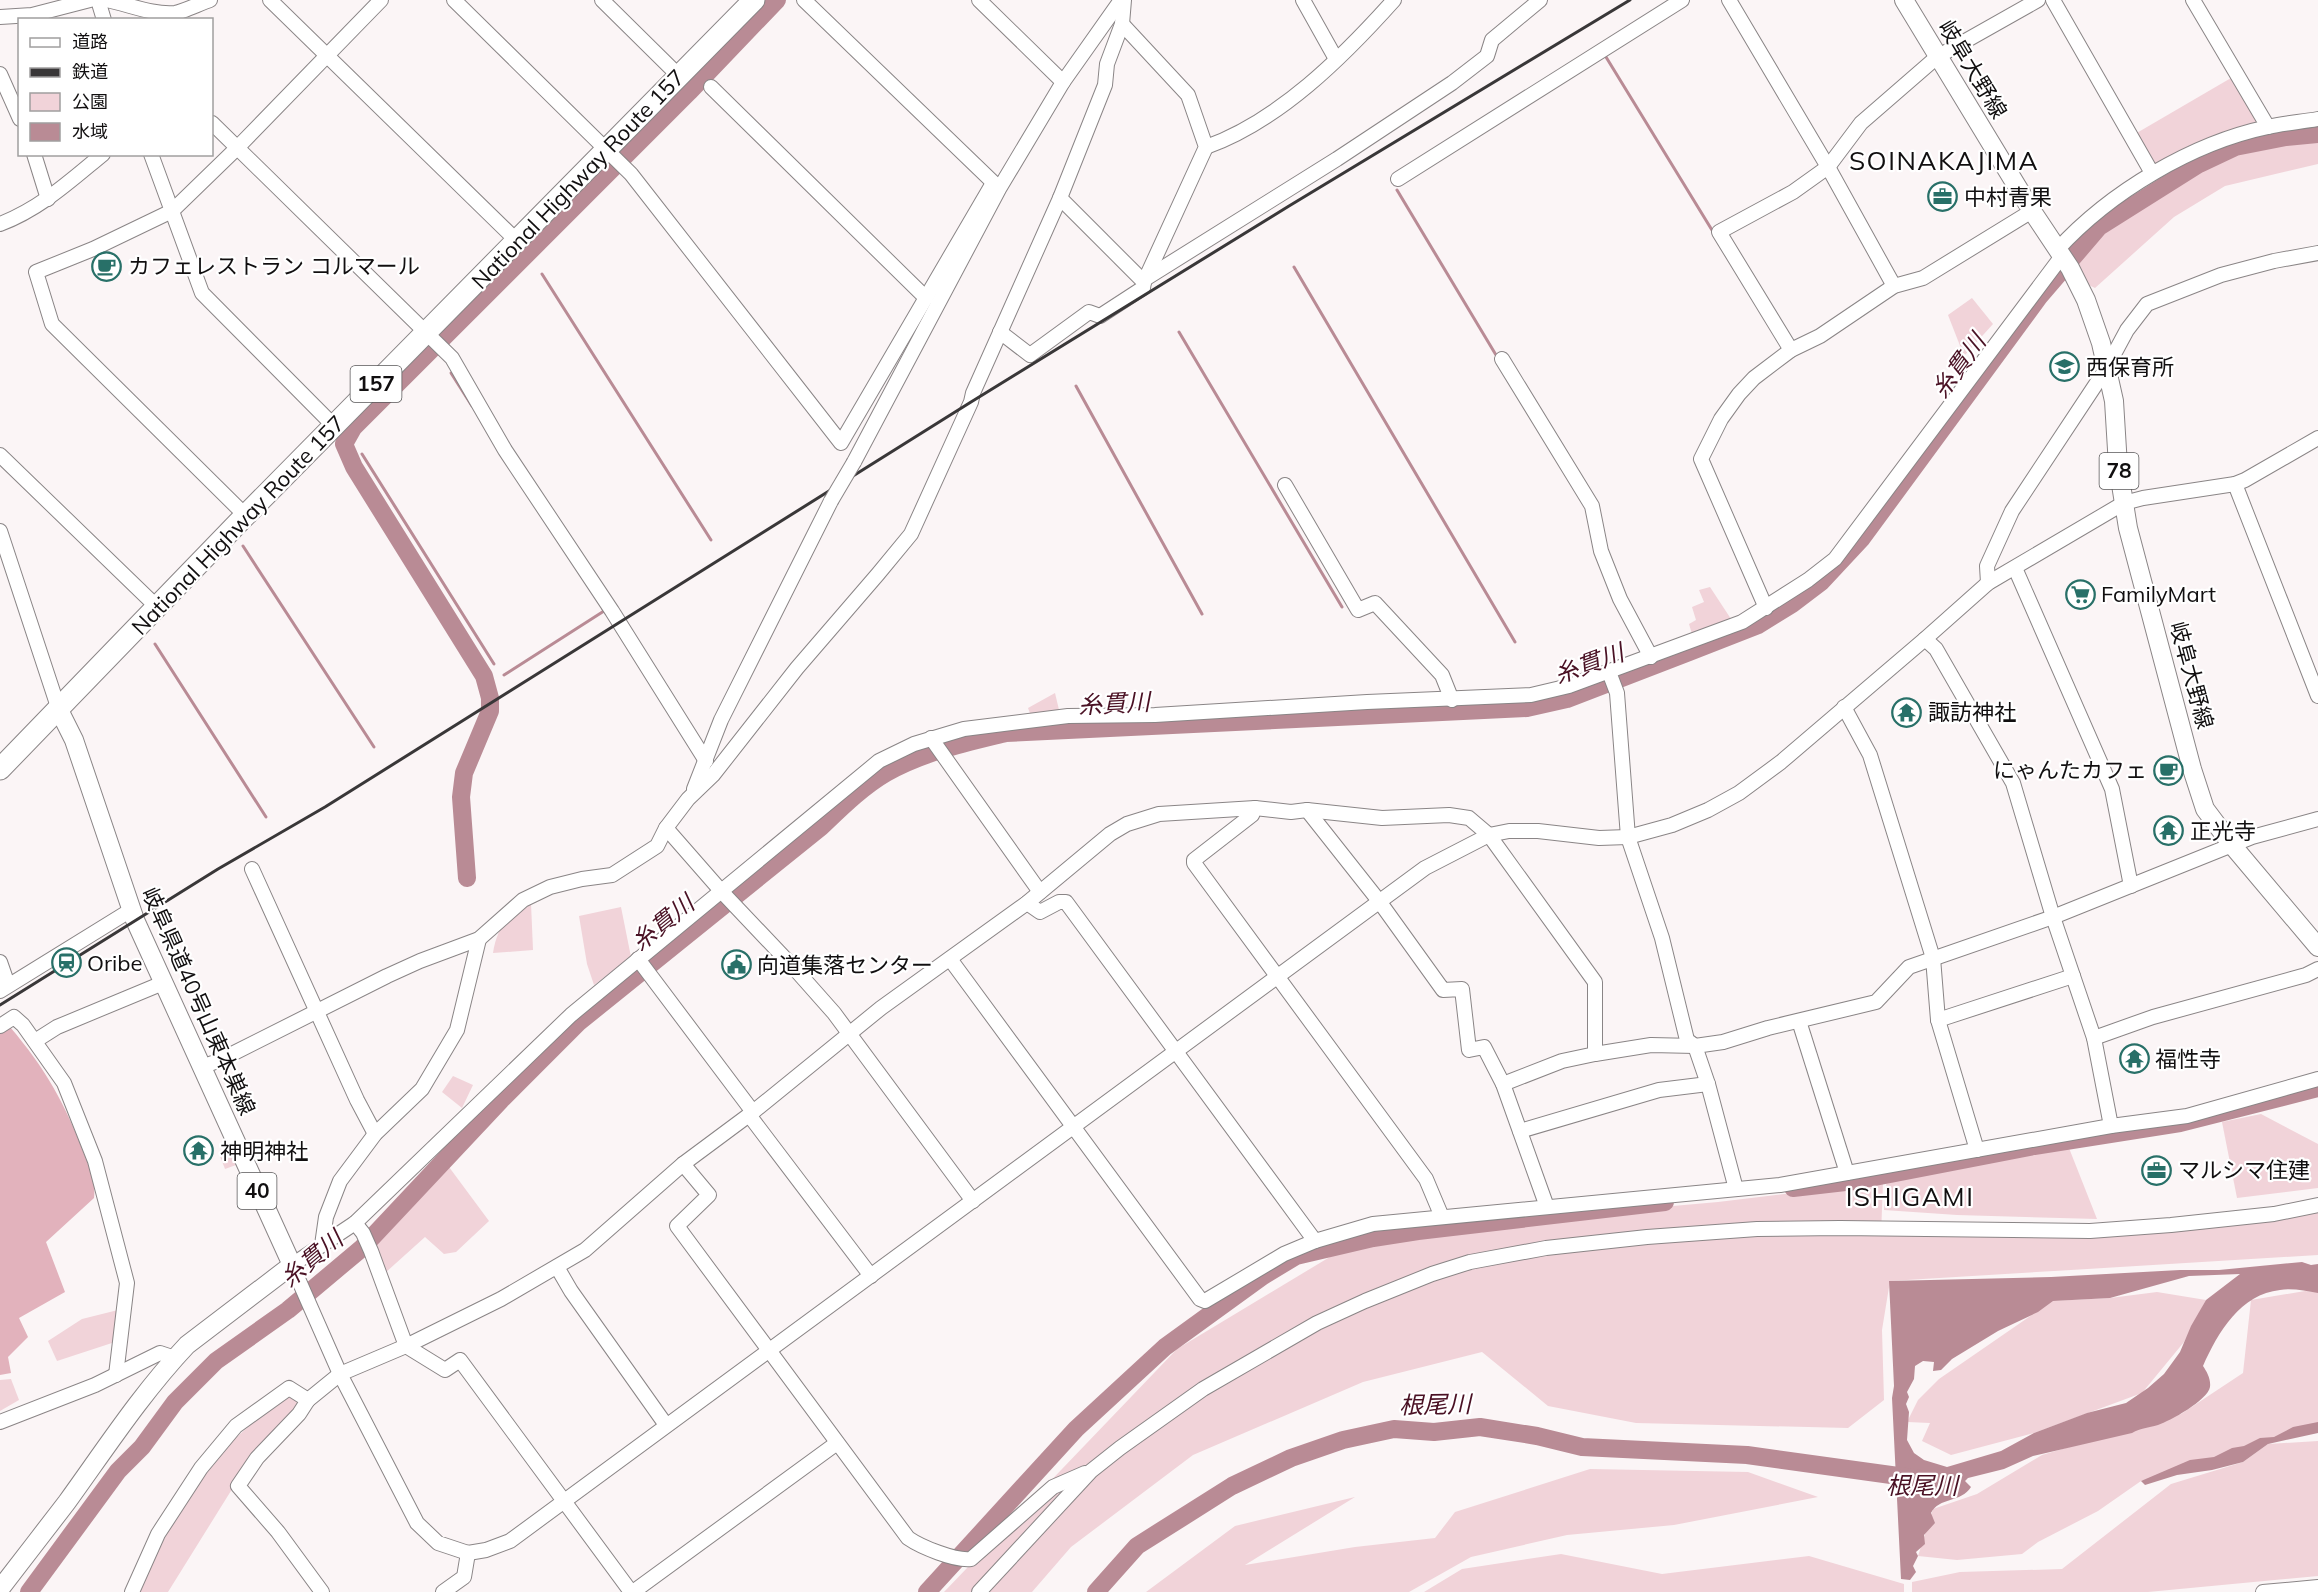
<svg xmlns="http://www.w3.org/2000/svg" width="2318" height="1592" font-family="Mulish,'Noto Sans JP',sans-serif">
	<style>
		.green { fill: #f1d3d9 }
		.forest { fill: #e2b2bc }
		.water { fill: #b98b95; fill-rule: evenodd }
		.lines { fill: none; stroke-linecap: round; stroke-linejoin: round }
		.stream { stroke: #b98b95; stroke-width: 3 }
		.river { stroke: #b98b95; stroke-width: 18 }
		.minor-casing { stroke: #8a8586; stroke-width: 16 }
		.major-casing { stroke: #8a8586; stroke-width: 20 }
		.highway-casing { stroke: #8a8586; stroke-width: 23 }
		.minor { stroke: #fff; stroke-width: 14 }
		.major { stroke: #fff; stroke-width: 18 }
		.highway { stroke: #fff; stroke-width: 21 }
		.rail { stroke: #393738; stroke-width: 3 }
		.minor-bridge-casing { stroke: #8a8586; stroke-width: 16; stroke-linecap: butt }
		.minor-bridge { stroke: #fff; stroke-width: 14 }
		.labels { text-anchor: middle; stroke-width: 4.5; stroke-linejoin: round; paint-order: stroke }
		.shield { fill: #fff; stroke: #585758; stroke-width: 1.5 }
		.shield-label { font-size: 21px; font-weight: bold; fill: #110f10 }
		.street-label { font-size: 22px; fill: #110f10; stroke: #fff }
		.poi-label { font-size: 22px; fill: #110f10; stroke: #fff; text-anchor: start }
		.water-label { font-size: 24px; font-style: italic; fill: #4a1124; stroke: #fff }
		.quarter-label { font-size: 26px; letter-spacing: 1.5px; fill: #110f10; stroke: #fff }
	</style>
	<rect width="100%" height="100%" fill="#fbf5f6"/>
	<g class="green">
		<polygon points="2231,78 2258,124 2155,168 2135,134"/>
		<polygon points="2318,129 2318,164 2225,186 2174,217 2095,288 2084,283 2072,255 2072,250 2099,219 2200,156 2262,135"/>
		<polygon points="1972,298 1993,324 1964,356 1948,315"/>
		<polygon points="1710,587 1731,619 1692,634 1689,624 1696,620 1692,607 1704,602 1699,590"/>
		<polygon points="1055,693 1060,714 1031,716 1028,708"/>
		<path d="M 531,903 L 533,950 L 493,953 C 496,931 508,910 531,903 Z"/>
		<polygon points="621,907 631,957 594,985 587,964 579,916"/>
		<polygon points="453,1076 473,1085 462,1108 442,1092"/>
		<polygon points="2261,1114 2318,1144 2318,1188 2237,1198 2222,1122"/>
		<polygon points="2067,1143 2097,1219 1957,1215 1884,1210 1887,1176"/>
		<polygon points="231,1152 236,1165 225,1169 220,1156"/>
		<polygon points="449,1167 489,1221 456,1252 444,1254 425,1237 385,1273 373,1248"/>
		<polygon points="1883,1182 1881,1235 2090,1237 2318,1210 2318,1255 1890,1281 1882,1330 1884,1400 1848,1428 1636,1423 1548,1406 1482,1352 1363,1382 1193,1455 1071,1547 1032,1592 944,1592 1177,1349 1353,1243 1549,1217 1718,1202"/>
		<polygon points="2305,1291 2318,1292 2318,1429 2141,1481 2098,1511 2038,1542 2022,1554 1957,1560 1918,1556 1933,1509 1977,1494 2042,1455 2181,1414 2243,1373 2251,1300"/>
		<polygon points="2157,1292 2206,1300 2184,1342 2142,1393 2034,1433 1951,1455 1922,1441 1930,1423 1907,1422 1918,1400 1939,1379 2052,1301 2110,1298"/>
		<polygon points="122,1309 115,1342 57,1361 48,1341 82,1319"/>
		<polygon points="11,1379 19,1400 0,1411 0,1380"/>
		<polygon points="291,1396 301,1405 234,1486 168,1592 138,1592 174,1519 209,1467 226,1447 250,1425"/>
		<polygon points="2318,1441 2318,1576 2148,1592 1912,1592 1912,1582 1960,1572 2062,1569 2171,1484 2243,1462 2268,1444"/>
		<polygon points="1590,1469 1748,1472 1818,1497 1674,1525 1567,1535 1471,1557 1409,1592 1146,1592 1235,1526 1355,1497 1245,1565 1355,1547 1435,1538 1455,1512"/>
		<polygon points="1561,1554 1662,1574 1809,1556 1904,1584 1904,1592 1424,1592 1462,1569"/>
	</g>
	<path class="forest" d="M 10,1027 C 45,1068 65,1103 84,1154 C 90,1169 96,1182 94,1198 L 46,1242 L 65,1292 L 19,1318 L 28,1337 L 8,1357 L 11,1373 L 0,1375 L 0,1033 Z"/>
	<g class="water">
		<path d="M 2302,1262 L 2311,1265 L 2318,1264 L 2318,1293 C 2306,1291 2292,1288 2280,1290 C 2241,1294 2218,1332 2203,1366 C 2207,1372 2211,1379 2210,1387 C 2208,1400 2170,1421 2158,1425 C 2148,1428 2141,1428 2132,1433 L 2033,1456 L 2004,1469 L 1968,1478 L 1965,1481 L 1971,1487 C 1961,1503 1939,1497 1931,1513 L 1935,1523 L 1924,1535 L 1925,1544 L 1916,1552 L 1918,1556 L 1913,1566 L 1916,1572 L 1910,1580 L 1901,1579 L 1892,1398 L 1894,1386 L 1889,1281 L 2051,1277 L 2180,1270 L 2219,1270 ZM 2240,1274 L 2206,1300 L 2191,1326 L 2180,1352 L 2164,1374 L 2148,1388 L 2126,1403 L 2087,1413 L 2034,1433 L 2001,1451 L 1947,1467 L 1924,1460 L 1914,1453 L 1907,1440 L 1909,1412 L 1906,1404 L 1909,1397 L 1907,1392 L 1914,1379 L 1915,1366 L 1923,1361 L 1934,1362 L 1933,1371 L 1941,1370 L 1952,1359 L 1998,1331 L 2038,1312 L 2053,1301 L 2110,1298 L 2189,1276 Z"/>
		<polygon points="2318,1422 2318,1433 2268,1444 2243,1462 2212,1470 2177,1475 2145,1485 2141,1481 2190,1460 2214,1457 2232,1448 2244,1446 2260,1438 2274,1437 2293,1427"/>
	</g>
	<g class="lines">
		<g class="stream">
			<polyline points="1606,57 1715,235"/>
			<polyline points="1397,190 1496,355"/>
			<polyline points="1294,267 1515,642"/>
			<polyline points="542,274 711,540"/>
			<polyline points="1179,332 1342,607"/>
			<polyline points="451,373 472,406"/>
			<polyline points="1076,386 1202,614"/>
			<polyline points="362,454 494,664"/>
			<polyline points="243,546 374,747"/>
			<polyline points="155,644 266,817"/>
			<polyline points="504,675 604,611 603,609"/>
		</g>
		<g class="river">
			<polyline points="467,878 461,797 464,773 490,711 490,698 484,676 354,467 344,444 353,428 689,92 777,0"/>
			<polyline points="1793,1188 1854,1181 2034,1146 2180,1123 2318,1088"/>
			<path d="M 29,1592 L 118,1471 L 142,1447 L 175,1402 L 216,1361 L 288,1310 L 362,1248 L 501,1100 L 579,1022 L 821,827 C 841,808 862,787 886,773 C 923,752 965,743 1006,733 L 1527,708 L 1567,699 L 1689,652 L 1758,625 L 1792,604 L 1821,582 L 1862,538 L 2039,297 L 2099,227 L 2199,164 L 2235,147 L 2286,137 L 2318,134"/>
			<polyline points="927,1592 1076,1429 1165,1347 1263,1276 1296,1256 1373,1238 1418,1231 1665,1202"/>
			<polyline points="1096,1592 1137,1546 1232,1486 1291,1458 1343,1440 1394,1429 1434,1432 1480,1427 1537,1436 1582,1447 1747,1455 1920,1479"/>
		</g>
		<defs>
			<g id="minor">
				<polyline points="98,0 104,20"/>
				<path d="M 106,0 C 128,4 152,15 175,13 C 182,12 201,3 210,0"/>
				<polyline points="270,0 517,241"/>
				<polyline points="454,0 631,174 841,443 993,183"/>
				<polyline points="602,0 679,76"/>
				<polyline points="804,0 998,187"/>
				<polyline points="979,0 1063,82"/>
				<polyline points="1303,0 1336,59"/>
				<polyline points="1729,0 1828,167 1894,286"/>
				<polyline points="2053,0 2152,173"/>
				<polyline points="2193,0 2268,127"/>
				<polyline points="0,17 32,15 90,0"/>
				<polyline points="0,74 20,119"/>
				<polyline points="711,87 926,298"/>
				<polyline points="212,123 452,358 505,450 612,611 706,761"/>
				<path d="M 1206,147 C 1279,121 1343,57 1394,0"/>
				<polyline points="34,154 48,199"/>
				<polyline points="151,154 202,293 334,426"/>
				<polyline points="1398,179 1682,0"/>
				<polyline points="1060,198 1144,282"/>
				<path d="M 0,224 C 40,209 70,181 103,154"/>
				<path d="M 2057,250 C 2110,192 2192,143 2268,127 C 2284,123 2302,122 2318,119"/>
				<polyline points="2062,256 1835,559 1808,580 1742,622 1569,686 1531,695 1367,702 1155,715 1068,716 964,729 914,744 879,761 571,1015 355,1223 292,1265 340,1374 417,1523 438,1543 468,1553 486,1550 510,1541 1425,868 1489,835 1509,831 1538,831 1599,838 1628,837 1672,825 1708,810 1739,793 1781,762 1925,639 1988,583 2124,503 2143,498 2235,484 2245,480 2318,438"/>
				<polyline points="1145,279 1337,159 1452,83 1487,56 1492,40 1540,0"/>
				<polyline points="1000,332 1030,355 1089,312 1100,316 1143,288 1144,282 1206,147 1188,95 1122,24"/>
				<polyline points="1791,350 1719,232 1793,192 1828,167 1861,123 1937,57 2038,0"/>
				<polyline points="1502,359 1592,506 1601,551 1620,599 1651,657"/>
				<polyline points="0,455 157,607"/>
				<polyline points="854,462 999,189 1063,82 1121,0"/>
				<polyline points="2235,484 2318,696"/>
				<polyline points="1285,485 1358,610 1375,603 1442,675 1452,700"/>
				<polyline points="246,516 52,324 36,272 93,249 172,211 237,148 381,0"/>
				<polyline points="0,531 59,710"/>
				<polyline points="2015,568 2112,789 2131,886"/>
				<polyline points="1988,583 1987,566 2012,511 2106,369 2127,330 2147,304 2221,275 2274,261 2318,253"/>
				<polyline points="1766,608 1701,459 1721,419 1739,394 1754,378 1791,350 1820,336 1894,286 1923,278 2032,211"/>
				<polyline points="1925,639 1936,649 2013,783 2053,917 2094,1038 2111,1126"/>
				<polyline points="1609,672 1617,693 1628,837 1662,938 1687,1040 1695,1046 1708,1084 1736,1189"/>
				<polyline points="1844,707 1870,755 1933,958 1938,1020 1977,1150"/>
				<polyline points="931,738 1040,892"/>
				<polyline points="694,789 721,720 831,501"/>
				<polyline points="1255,808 1252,815 1194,860 1194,863 1426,1179 1442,1217"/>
				<polyline points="1307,810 1379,901 1443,990 1462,989 1469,1050 1484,1047 1503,1084 1547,1207"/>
				<polyline points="666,828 722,892 795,969 834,1013 973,1201"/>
				<polyline points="252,869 357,1100 375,1134"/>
				<polyline points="1027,903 1040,912 1059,902 1066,902 1315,1241"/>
				<polyline points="638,959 753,1112"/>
				<polyline points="950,959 1200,1299 1205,1301 1284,1254 1315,1241 1373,1224 1780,1185 2111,1126 2187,1116 2318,1079"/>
				<polyline points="0,962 8,985"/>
				<polyline points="0,991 131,910"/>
				<polyline points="1938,1020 2073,976"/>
				<polyline points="1799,1021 1847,1173"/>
				<polyline points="0,1026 14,1017 23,1025 64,1083 95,1161 127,1283 116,1375"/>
				<polyline points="2094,1038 2153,1017 2306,975 2318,969"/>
				<polyline points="35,1041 57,1027 163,983"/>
				<polyline points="1595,1054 1651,1045 1695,1046 1723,1042 1768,1028 1876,1002 1909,967 2053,917 2252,837 2318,819"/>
				<polyline points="201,1067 218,1061 387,976 420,961 479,939 523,900 550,887 582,879 612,875 657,846 666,828 688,799 713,775 797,668 878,574 911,534 971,402 973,393 1060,198 1105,85 1107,64 1122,24 1124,0"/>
				<polyline points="749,1115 871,1276"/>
				<polyline points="1520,1131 1659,1090 1708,1084"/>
				<path d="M 683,1164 L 709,1195 L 677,1226 L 908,1538 C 921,1547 955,1561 971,1559 L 1053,1487 L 1085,1473"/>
				<polyline points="355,1223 363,1233 371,1251 406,1346 445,1370 460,1360 631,1592"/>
				<polyline points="322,1245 326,1217 340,1181 375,1134 422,1089 457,1030 479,939"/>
				<polyline points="557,1267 571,1291 666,1425"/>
				<polyline points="308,1400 299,1414 257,1458 238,1486 278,1532 322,1592"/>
				<polyline points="0,1422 95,1385 160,1353 175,1358"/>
				<polyline points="132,1592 158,1534 201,1468 236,1426 289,1388 308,1400 340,1374 406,1346 501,1299 585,1250 683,1164 753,1112 881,1008 1027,903 1110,834 1127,824 1159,814 1255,808 1291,812 1307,810 1382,818 1449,815 1469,818 1489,835 1595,982 1595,1054 1562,1061 1503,1084"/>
				<polyline points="443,1592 464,1577 468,1553"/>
				<polyline points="633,1592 837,1443"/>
				<polyline points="979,1592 1091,1471 1120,1448 1203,1389 1317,1323 1365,1301 1432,1274 1470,1262 1546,1248 1647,1237 1757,1229 1840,1228 2090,1231 2171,1225 2274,1214 2318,1205"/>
				<polyline points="2263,1592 2318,1587"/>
			</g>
			<g id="major">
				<polyline points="1904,0 2032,211 2070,268 2086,300 2101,343 2114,401 2118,466 2128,528 2192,769 2205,809 2232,845 2318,947"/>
				<path d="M 0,1589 C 22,1560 45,1531 67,1502 C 106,1448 141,1394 187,1345 L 292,1265 L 135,920 L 74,740 L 59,710"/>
			</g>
			<polyline id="highway" points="0,769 237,524 754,0"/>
		</defs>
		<use href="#minor" class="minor-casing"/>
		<use href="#major" class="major-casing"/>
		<use href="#highway" class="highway-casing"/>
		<use href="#minor" class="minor"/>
		<use href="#major" class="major"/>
		<use href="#highway" class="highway"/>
		<polyline class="rail" points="0,1005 218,869 325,807 971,402 1289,206 1630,0"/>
		<defs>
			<polyline id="minor-bridge" points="831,501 854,462"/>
		</defs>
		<use href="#minor-bridge" class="minor-bridge-casing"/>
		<use href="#minor-bridge" class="minor-bridge"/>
	</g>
	<defs>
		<symbol id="office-ring" viewBox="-11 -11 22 22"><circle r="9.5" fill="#fff" stroke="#287068" stroke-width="1.5"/><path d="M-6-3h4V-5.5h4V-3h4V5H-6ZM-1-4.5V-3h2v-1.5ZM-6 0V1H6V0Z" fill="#287068"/></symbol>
		<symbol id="cafe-ring" viewBox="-11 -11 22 22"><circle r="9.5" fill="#fff" stroke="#287068" stroke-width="1.5"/><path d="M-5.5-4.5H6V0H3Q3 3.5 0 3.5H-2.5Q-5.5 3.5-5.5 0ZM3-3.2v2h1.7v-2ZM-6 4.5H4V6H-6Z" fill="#287068"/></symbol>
		<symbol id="school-ring" viewBox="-11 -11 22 22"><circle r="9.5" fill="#fff" stroke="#287068" stroke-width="1.5"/><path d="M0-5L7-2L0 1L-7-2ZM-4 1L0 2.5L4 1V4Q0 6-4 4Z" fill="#287068"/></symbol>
		<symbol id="supermarket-ring" viewBox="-11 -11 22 22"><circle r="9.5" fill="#fff" stroke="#287068" stroke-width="1.5"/><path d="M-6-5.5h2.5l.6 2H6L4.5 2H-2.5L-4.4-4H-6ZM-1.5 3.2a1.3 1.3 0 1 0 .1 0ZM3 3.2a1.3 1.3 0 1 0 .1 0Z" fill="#287068"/></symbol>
		<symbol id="temple-ring" viewBox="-11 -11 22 22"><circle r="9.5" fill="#fff" stroke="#287068" stroke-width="1.5"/><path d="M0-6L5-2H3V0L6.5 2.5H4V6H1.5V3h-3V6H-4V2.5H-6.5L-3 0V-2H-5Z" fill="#287068"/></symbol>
		<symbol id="station-ring" viewBox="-11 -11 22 22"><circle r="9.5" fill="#fff" stroke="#287068" stroke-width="1.5"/><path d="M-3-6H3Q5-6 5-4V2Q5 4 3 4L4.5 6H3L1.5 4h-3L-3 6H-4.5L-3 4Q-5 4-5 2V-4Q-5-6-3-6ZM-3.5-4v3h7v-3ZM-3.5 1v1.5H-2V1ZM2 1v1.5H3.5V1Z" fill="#287068"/></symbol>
		<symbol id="civic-ring" viewBox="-11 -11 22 22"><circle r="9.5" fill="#fff" stroke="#287068" stroke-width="1.5"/><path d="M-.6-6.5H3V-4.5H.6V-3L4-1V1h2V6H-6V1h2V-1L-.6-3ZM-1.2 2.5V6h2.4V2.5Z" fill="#287068"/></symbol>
	</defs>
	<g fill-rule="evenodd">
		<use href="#office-ring" x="1926" y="180" width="33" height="33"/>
		<use href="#cafe-ring" x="90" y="250" width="33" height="33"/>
		<use href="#school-ring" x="2048" y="350" width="33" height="33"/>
		<use href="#supermarket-ring" x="2064" y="578" width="33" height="33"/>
		<use href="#temple-ring" x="1890" y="696" width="33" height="33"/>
		<use href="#cafe-ring" x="2152" y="754" width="33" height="33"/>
		<use href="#temple-ring" x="2152" y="814" width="33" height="33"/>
		<use href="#station-ring" x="50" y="946" width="33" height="33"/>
		<use href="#civic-ring" x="720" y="948" width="33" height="33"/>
		<use href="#temple-ring" x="2118" y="1042" width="33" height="33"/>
		<use href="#temple-ring" x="182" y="1134" width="33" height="33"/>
		<use href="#office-ring" x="2140" y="1154" width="33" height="33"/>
	</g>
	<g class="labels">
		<g class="shield">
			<rect x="350.5" y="366" width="51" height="36" rx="4.5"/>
			<rect x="2099.5" y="453" width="39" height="36" rx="4.5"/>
			<rect x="237.5" y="1173" width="39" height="36" rx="4.5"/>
		</g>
		<g class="shield-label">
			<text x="376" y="391">157</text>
			<text x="2119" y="478">78</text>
			<text x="257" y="1198">40</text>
		</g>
		<g class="street-label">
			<text transform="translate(1973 69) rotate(59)" y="8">岐阜大野線</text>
			<text transform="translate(578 179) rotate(-46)" y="8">National Highway Route 157</text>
			<text transform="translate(238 525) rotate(-46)" y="8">National Highway Route 157</text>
			<text transform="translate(2192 675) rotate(75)" y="8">岐阜大野線</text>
			<text transform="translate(199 1001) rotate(66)" y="8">岐阜県道40号山東本巣線</text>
		</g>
		<g class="poi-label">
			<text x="1964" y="205">中村青果</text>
			<text x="128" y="274">カフェレストラン コルマール</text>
			<text x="2086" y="375">西保育所</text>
			<text x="2101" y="602">FamilyMart</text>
			<text x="1928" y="720">諏訪神社</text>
			<text x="2147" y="778" text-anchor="end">にゃんたカフェ</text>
			<text x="2190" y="839">正光寺</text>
			<text x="87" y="971">Oribe</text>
			<text x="757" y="973">向道集落センター</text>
			<text x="2155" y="1067">福性寺</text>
			<text x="220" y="1159">神明神社</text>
			<text x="2178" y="1178">マルシマ住建</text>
		</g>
		<g class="water-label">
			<text transform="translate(1959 366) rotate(-54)" y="8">糸貫川</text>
			<text transform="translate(1589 664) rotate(-20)" y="8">糸貫川</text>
			<text transform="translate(1114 704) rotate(-3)" y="8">糸貫川</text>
			<text transform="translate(663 923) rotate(-39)" y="8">糸貫川</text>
			<text transform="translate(312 1259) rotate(-40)" y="8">糸貫川</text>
			<text transform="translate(1435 1405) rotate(-1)" y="8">根尾川</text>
			<text x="1922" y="1494">根尾川</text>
		</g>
		<g class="quarter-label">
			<text x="1944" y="170">SOINAKAJIMA</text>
			<text x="1910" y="1206">ISHIGAMI</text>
		</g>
	</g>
	<rect x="18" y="18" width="195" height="138" fill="#ffffff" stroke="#a09f9f" stroke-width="1.5"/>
	<rect x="30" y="38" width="30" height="9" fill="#ffffff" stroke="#a09f9f" stroke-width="1.5"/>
	<text x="72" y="48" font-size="18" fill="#110f10">道路</text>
	<rect x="30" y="68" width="30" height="9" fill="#393738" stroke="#a09f9f" stroke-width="1.5"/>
	<text x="72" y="78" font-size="18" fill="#110f10">鉄道</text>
	<rect x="30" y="93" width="30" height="18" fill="#f1d3d9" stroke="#a09f9f" stroke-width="1.5"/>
	<text x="72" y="108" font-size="18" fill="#110f10">公園</text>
	<rect x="30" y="123" width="30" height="18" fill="#b98b95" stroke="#a09f9f" stroke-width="1.5"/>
	<text x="72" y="138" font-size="18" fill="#110f10">水域</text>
</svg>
